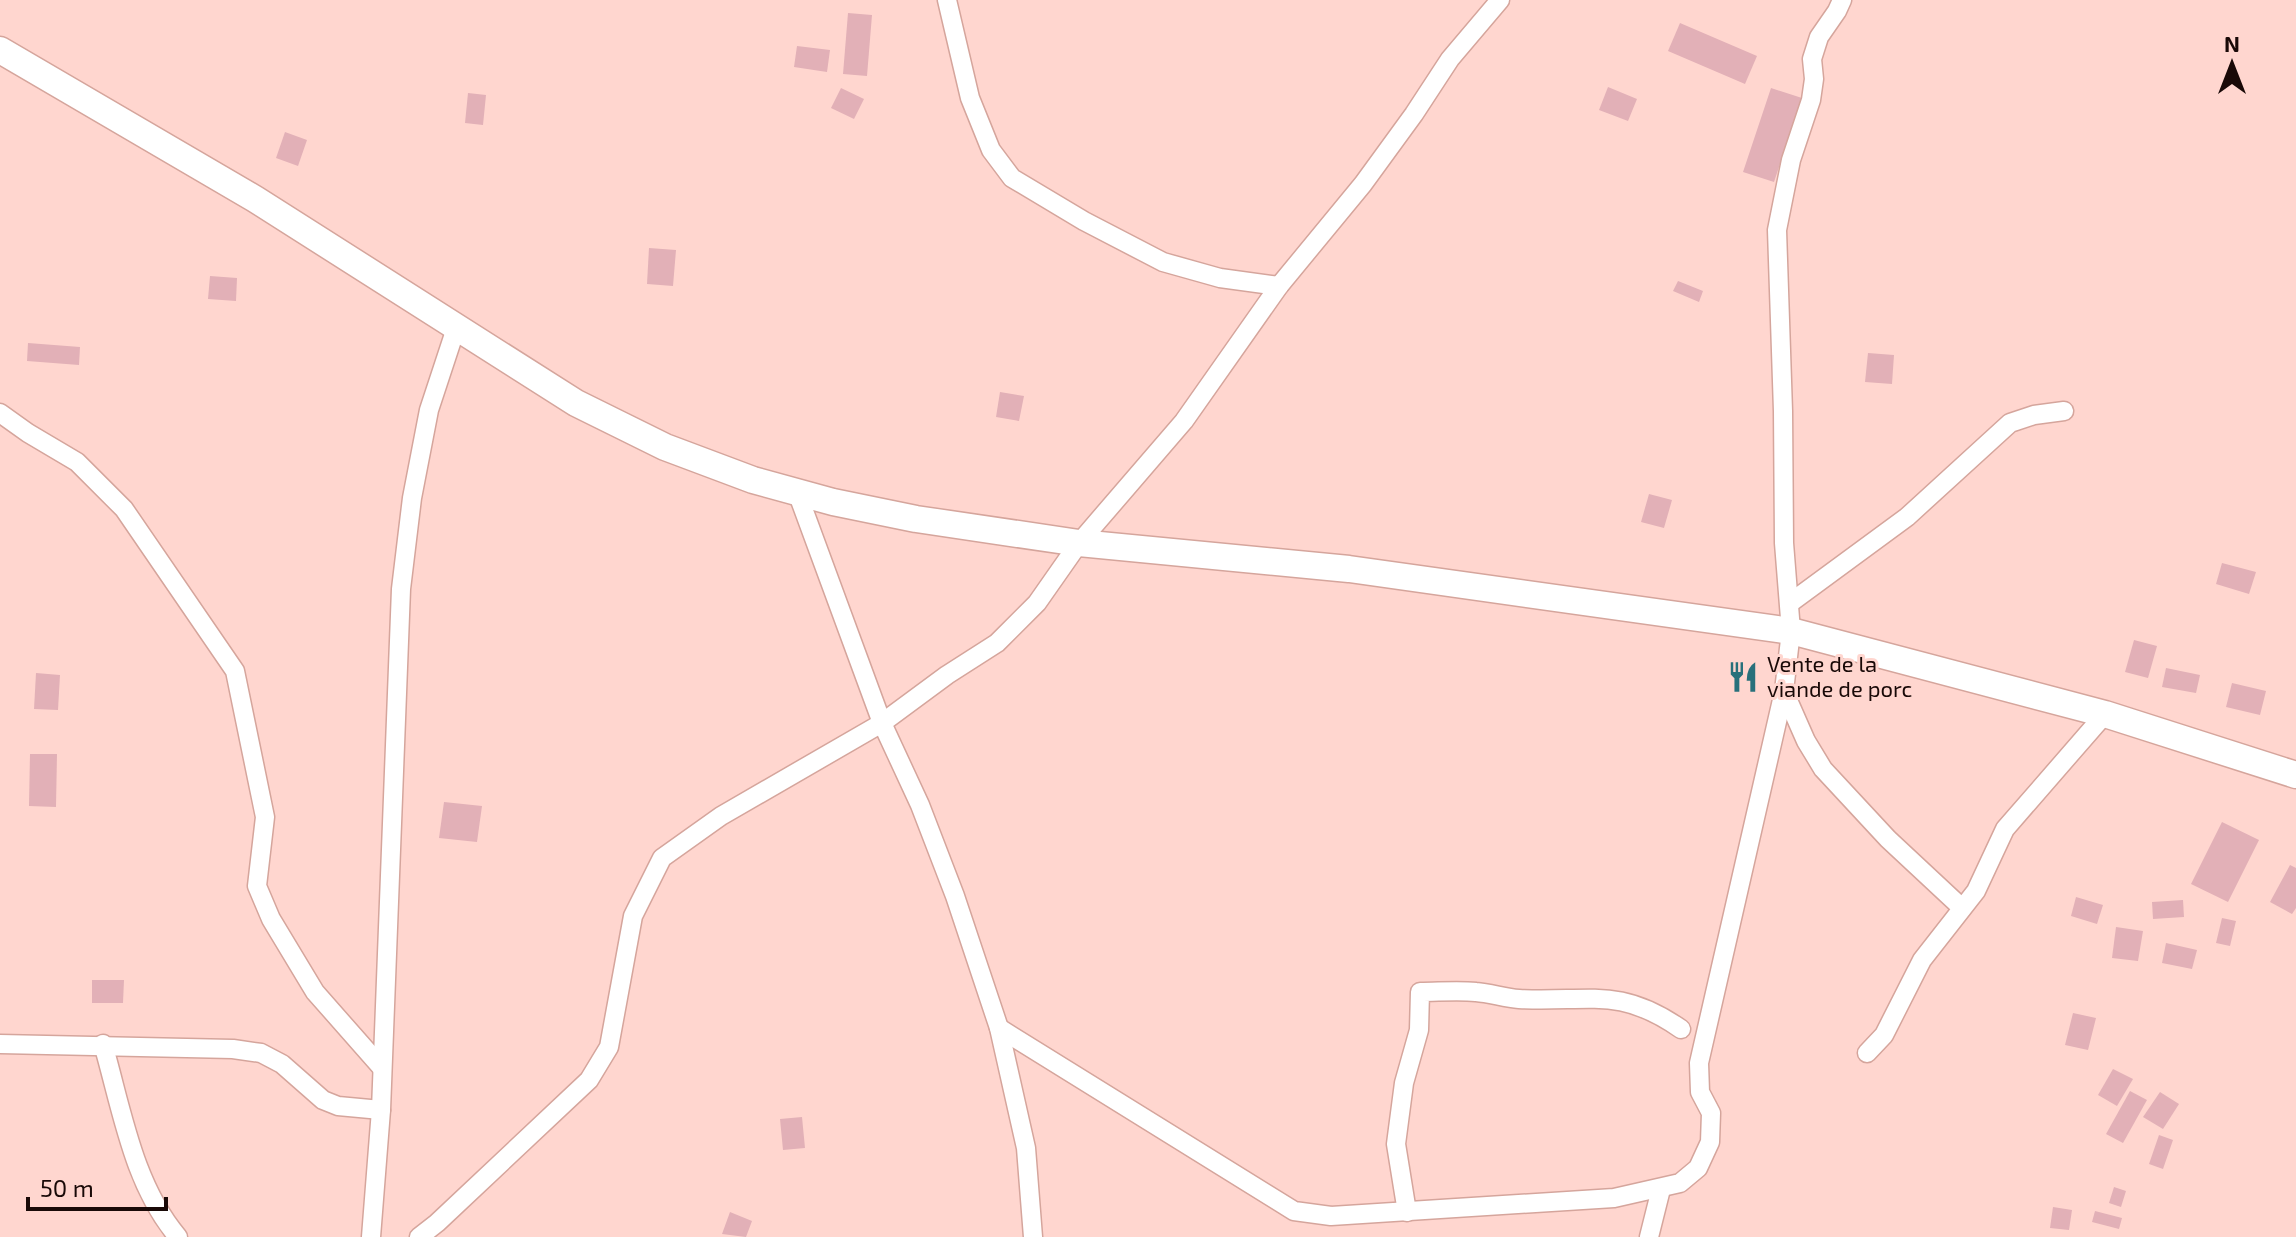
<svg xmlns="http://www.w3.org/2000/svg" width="2296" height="1237" font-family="'Exo 2',sans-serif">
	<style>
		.building { fill: #e2b0b7 }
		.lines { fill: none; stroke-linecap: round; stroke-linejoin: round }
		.street-casing { stroke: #d5a59c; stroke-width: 21 }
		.secondary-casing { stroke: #d5a59c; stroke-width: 29 }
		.street { stroke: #fff; stroke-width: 18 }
		.secondary { stroke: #fff; stroke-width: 26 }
		.labels { text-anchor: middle; stroke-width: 6; stroke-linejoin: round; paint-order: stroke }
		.poi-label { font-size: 22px; fill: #190907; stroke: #ffd6cf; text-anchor: start }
	</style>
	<rect width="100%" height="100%" fill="#ffd6cf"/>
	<g class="building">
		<polygon points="848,13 872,15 867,76 843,74"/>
		<polygon points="1680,23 1757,56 1745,84 1668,51"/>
		<polygon points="797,46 830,50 827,72 794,67"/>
		<polygon points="1608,87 1637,99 1628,121 1599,110"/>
		<polygon points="841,88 864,99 854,119 831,108"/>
		<polygon points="1771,88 1802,98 1774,182 1743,172"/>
		<polygon points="468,93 486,95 483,125 465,123"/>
		<polygon points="285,132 307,140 298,166 276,158"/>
		<polygon points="649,248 676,250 673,286 647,284"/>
		<polygon points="210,276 237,278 236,301 208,299"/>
		<polygon points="1678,281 1703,291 1699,302 1673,291"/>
		<polygon points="28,343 80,347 79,365 27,361"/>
		<polygon points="1868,353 1894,355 1892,384 1865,382"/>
		<polygon points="1000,392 1024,396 1019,421 996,417"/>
		<polygon points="1649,494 1672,500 1664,528 1641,522"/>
		<polygon points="2222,563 2256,572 2249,594 2216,584"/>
		<polygon points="2134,640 2157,646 2148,678 2125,672"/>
		<polygon points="2166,668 2200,675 2196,693 2162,687"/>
		<polygon points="36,673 60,675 58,710 34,709"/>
		<polygon points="2232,683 2266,691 2260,715 2226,707"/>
		<polygon points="30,754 57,754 56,807 29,806"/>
		<polygon points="444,802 482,806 477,842 439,838"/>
		<polygon points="2222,822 2259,840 2228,902 2191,884"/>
		<polygon points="2290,865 2296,868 2296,908 2292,914 2270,902"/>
		<polygon points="2076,897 2103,905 2097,924 2071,916"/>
		<polygon points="2183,900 2184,917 2153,919 2152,902"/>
		<polygon points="2222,918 2236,921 2230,946 2216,943"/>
		<polygon points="2116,927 2143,931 2138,961 2112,958"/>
		<polygon points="2166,943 2197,950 2192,969 2162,963"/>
		<polygon points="92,980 124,980 123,1003 92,1003"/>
		<polygon points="2073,1013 2096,1018 2088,1050 2065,1045"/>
		<polygon points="2113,1069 2133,1079 2117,1106 2098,1095"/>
		<polygon points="2130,1091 2147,1100 2123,1143 2106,1134"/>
		<polygon points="2160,1092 2179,1104 2163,1129 2143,1117"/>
		<polygon points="802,1117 805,1148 783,1150 780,1119"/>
		<polygon points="2159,1135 2173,1140 2163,1169 2149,1164"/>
		<polygon points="2114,1187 2126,1191 2121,1207 2109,1203"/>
		<polygon points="2053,1207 2072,1210 2069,1230 2050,1228"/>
		<polygon points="2095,1211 2122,1218 2119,1229 2092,1222"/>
		<polygon points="730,1212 752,1221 746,1237 722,1234"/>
	</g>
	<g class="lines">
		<defs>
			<g id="street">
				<polyline points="947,0 970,98 991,150 1012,178 1084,221 1163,262 1220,278 1279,286"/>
				<polyline points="0,413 28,433 77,462 124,509 235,671 265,817 257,886 271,919 315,992 382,1068"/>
				<polyline points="797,492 882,723 920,805 955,896 999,1028 1026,1148 1033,1237"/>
				<polyline points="1790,603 1907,517 2010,423 2034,415 2064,411"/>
				<polyline points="1784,691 1806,741 1823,769 1888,839 1962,908"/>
				<polyline points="999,1028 1294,1211 1331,1216 1614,1198 1680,1183 1698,1168 1710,1142 1711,1113 1700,1092 1699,1063 1784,691 1791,631 1784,543 1783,411 1777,230 1791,160 1811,100 1814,79 1812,59 1819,37 1837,11 1842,0"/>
				<polyline points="0,1044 233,1049 261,1053 282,1064 323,1100 338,1106 381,1110"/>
				<path d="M 103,1044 C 122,1110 133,1184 178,1237"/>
				<polyline points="1867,1053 1884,1035 1922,960 1976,891 2005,829 2105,714"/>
				<path d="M 1407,1212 L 1396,1144 L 1404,1083 L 1419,1030 L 1420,992 C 1438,992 1458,990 1476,992 C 1490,993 1505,998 1519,999 C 1587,1003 1618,985 1681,1029"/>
				<polyline points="371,1237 381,1110 401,589 412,498 429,410 456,328"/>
				<polyline points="419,1237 437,1223 589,1080 609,1047 633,916 662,858 721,816 882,723 947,675 997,643 1037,603 1079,543 1184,421 1279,286 1363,184 1414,114 1450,59 1500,0"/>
				<polyline points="1649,1237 1661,1189"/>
			</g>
			<polyline id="secondary" points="0,50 255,199 576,403 665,447 753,480 833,502 916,519 1079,543 1349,569 1791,631 2105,714 2296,775"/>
		</defs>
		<use href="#street" class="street-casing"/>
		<use href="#secondary" class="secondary-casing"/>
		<use href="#street" class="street"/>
		<use href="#secondary" class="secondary"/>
	</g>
	<defs>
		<symbol id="restaurant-bare" viewBox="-9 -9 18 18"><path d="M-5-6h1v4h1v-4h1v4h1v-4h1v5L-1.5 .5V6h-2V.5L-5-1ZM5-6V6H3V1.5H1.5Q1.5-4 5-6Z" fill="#28707b" stroke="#ffd6cf" stroke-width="2.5" paint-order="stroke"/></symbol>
	</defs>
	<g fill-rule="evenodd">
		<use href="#restaurant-bare" x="1721" y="655" width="44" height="44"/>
	</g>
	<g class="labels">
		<g class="poi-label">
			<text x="1767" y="672">Vente de la<tspan x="1767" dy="25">viande de porc</tspan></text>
		</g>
	</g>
	<g transform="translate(2232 64)" stroke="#ffd6cf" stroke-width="6" paint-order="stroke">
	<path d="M0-6L14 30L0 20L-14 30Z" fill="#190907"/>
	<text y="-12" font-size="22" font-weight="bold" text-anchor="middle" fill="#190907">N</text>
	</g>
	<path d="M28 1197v12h138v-12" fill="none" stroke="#190907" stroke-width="4"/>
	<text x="40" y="1197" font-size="24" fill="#190907" stroke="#ffd6cf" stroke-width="6" paint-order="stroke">50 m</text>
</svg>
